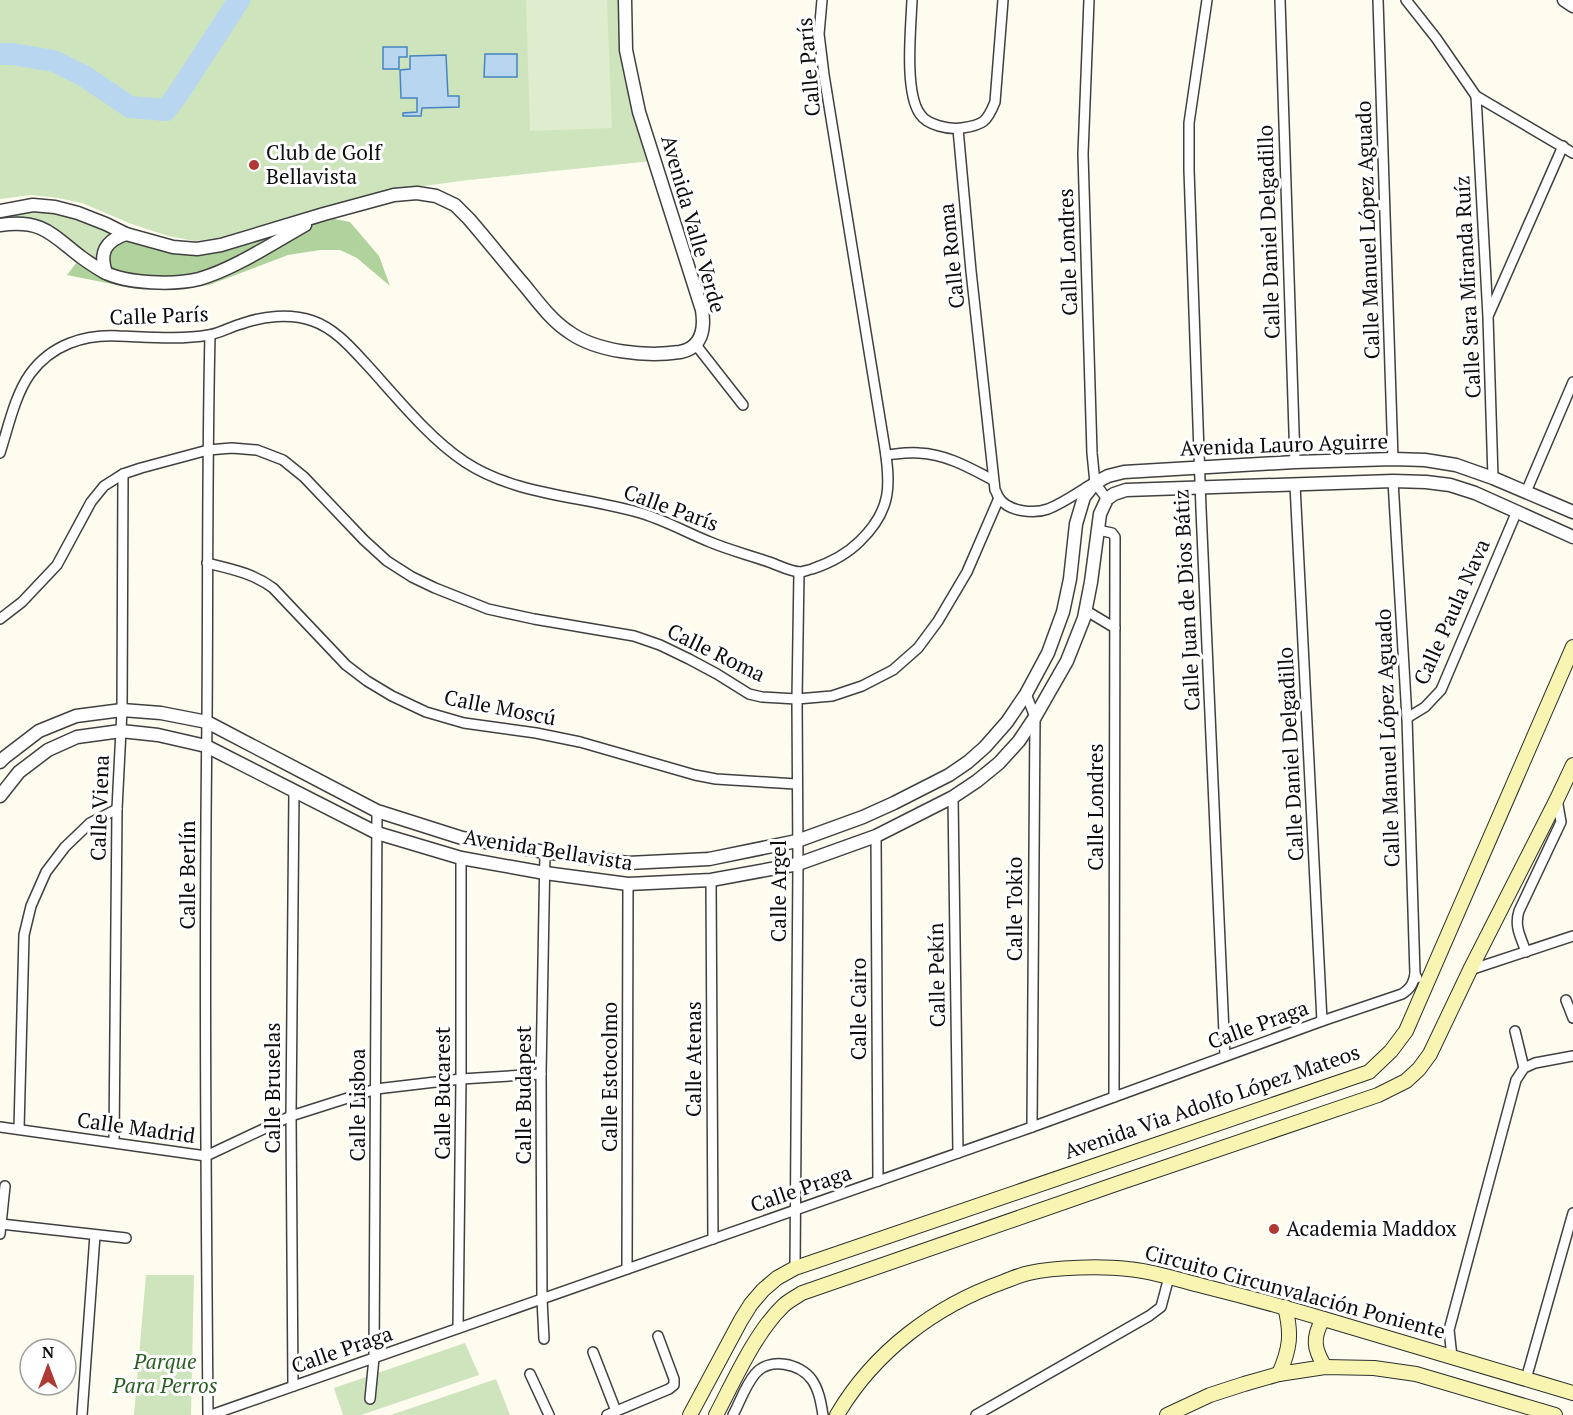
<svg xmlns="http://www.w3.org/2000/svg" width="1573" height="1415" font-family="'PT Serif',serif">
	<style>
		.green { fill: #cde4bc }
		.forest { fill: #b0d39d }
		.pitch { fill: #dfeccd }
		.water { fill: #b9d6f0; stroke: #4784bf; stroke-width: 1.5 }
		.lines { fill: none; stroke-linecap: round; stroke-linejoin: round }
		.river { stroke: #b9d6f0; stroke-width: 22 }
		.minor-casing { stroke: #404040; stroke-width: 12 }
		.tertiary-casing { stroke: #404040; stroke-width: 15 }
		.secondary-casing { stroke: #2f2f2f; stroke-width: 16 }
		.minor { stroke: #fff; stroke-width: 9 }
		.tertiary { stroke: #fff; stroke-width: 12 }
		.secondary { stroke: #f7f5b1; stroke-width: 14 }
		.poi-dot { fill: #af3934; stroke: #fff; stroke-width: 2 }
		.labels { text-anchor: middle; stroke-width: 6; stroke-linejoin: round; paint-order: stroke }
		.street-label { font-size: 21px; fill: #0d0d0d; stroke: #fff }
		.poi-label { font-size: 21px; fill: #0d0d0d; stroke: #fff; text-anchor: start }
		.park-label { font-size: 21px; font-style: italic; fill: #2b5e24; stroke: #fff }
	</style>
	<rect width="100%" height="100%" fill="#fdfcef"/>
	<g class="green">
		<polygon points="0,0 239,0 196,67 242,0 621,0 652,161 468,180 417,187 324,208 217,238 195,241 168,236 129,223 82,203 58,198 31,195 0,199"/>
		<polygon points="55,209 118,233 110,271 84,253 58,232 0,223 0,212"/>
		<polygon points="146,1275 194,1275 191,1415 134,1415"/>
		<polygon points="465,1343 479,1375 361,1415 343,1415 334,1388"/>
		<polygon points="496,1379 510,1415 391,1415"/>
	</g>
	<path class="forest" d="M 325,217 L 350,222 L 379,256 L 390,286 L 357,258 L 340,250 L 320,250 L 288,255 L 209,285 L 171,290 L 137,289 L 67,275 L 84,253 L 109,270 C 104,254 114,244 128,237 L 173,250 Z"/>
	<polygon class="pitch" points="526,0 607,0 612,128 530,131"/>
	<g class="water">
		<polygon points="383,47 407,47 407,57 399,57 399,69 383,69"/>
		<polygon points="485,54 517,54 517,77 484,77"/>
		<polygon points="446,55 448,96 459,96 459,107 422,108 421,116 403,116 403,113 417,112 417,98 401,98 400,70 410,69 410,56"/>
	</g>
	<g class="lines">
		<polyline class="river" points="0,54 12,54 54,61 84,76 130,107 166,110 178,94 239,0"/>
		<defs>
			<g id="minor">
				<path d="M 912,0 C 911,27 904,92 920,114 C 927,125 949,130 962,128 C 983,125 987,122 995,102 L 1003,0"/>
				<polyline points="1089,0 1083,154 1092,453 1095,483 1107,499"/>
				<polyline points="1207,0 1189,123 1189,170 1201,509 1225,1056"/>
				<polyline points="1280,0 1295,462"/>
				<polyline points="1378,0 1393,459"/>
				<polyline points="1406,0 1436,38 1476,96 1573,153"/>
				<polyline points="1476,96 1488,317 1493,478"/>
				<path d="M 958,129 L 971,271 L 995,490 C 997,492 997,496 999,498 C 1009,512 1034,514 1048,509 C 1063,503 1077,493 1090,485"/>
				<polyline points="1489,314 1563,146"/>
				<polyline points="696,345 743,405"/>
				<path d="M 0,453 C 8,428 15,395 30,374 C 51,345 84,334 119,336 C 148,337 179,340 209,335 C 220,333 230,327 241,324 C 263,316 290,313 313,321 C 336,329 353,350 369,367 C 397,398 430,439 465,462 C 515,495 580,496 637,512 C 663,519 685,532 710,542 C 729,550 749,555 769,562 C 778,565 791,572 801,572 C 805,571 808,570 812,569 C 830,563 846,555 860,541 C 892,510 891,485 884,443 L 824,75 L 819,34 L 822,0"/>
				<path d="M 886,455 C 897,454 908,452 919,453 C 946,454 970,468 993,480"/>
				<polyline points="1393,481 1407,718 1415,974 1417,978"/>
				<polyline points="1295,485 1322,1021"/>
				<polyline points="1526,492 1573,382"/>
				<polyline points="1098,530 1112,533 1115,537 1114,1097"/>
				<path d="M 207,563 C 231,569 253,573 273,588 L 346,665 L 367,681 L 392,696 L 426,712 L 464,723 L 536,733 L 580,742 L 695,775 L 716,779 L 796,784"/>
				<polyline points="1085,610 1115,628"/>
				<polyline points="0,619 22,602 57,565 91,502 104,486 123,474 141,468 208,450 232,448 257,450 283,460 304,477 364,540 387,561 412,577 435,588 488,609 534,619 634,636 660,645 689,659 717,674 749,694 762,697 797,699 832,696 862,686 893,670 918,648 938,621 967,572 999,498"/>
				<polyline points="1026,694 1035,717 1032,1127"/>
				<polyline points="1407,718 1425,707 1441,690 1517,511"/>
				<polyline points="953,797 958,1153"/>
				<polyline points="876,836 878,1181"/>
				<polyline points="711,880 713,1239"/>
				<path d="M 1526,952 C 1521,937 1514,927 1519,911 L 1561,822 L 1557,799"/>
				<polyline points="1470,970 1573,936"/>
				<polyline points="1566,1000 1573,1018"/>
				<polyline points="1515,1031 1524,1068"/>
				<polyline points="0,1127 206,1156 291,1116 376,1089 461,1079 541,1074"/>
				<polyline points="19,1129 24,935 31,906 46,872 65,847 90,823 117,809"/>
				<polyline points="114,1142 117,809 122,710 123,474"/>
				<polyline points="1,1224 126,1238"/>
				<polyline points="0,1234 5,1186"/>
				<polyline points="795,1268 798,864 797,699 799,572"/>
				<polyline points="627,1269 628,884"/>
				<polyline points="458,1328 461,1079 461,858"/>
				<polyline points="544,1339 542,1299 541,1074 545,852"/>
				<polyline points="593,1352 616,1411"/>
				<polyline points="1452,1357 1449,1330 1516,1080 1524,1068 1535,1063 1573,1056"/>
				<polyline points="530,1374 549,1415"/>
				<polyline points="1526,1379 1573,1213"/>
				<polyline points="293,1386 291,1116 294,791"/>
				<polyline points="370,1399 374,1358 377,811"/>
				<polyline points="82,1415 95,1235"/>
				<path d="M 208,1415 C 206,1183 204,952 207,720 C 208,592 207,463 210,335"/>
				<path d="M 211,1415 L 1032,1127 L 1322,1021 L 1402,994 C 1411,988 1413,984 1415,974"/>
				<polyline points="607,1415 669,1389 674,1385 674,1379 658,1336"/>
				<path d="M 733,1415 C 740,1402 745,1386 755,1374 C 769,1357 800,1363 812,1380 C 819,1390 821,1403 823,1415"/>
				<polyline points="976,1415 1149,1316 1161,1307 1169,1277"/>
			</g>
			<g id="tertiary">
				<polyline points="1564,0 1573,6"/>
				<path d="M 0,211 L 33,205 L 55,207 L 78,213 L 106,224 L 126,234 L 173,247 L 197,249 L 221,245 L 324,214 L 394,195 L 417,193 L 436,196 L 455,205 L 469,219 C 488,241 506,264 525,286 C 538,302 551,320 569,332 C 597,352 646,357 680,352 C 702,348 705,329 702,310 L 639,112 L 626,50 L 625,0"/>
				<path d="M 0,225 C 42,219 51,234 81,257 C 88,262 97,268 104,272 C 127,284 175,285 199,279 C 234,269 273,243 305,225"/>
				<path d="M 106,273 C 99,253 105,241 126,234"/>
				<polyline points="0,762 5,757 39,731 76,716 122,710 161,713 207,722 377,811 462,838 545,852 628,863 709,859 797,841 863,817 894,803 949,775 968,762 985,747 1007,722 1026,694 1048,653 1063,612 1070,579 1076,524 1084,497 1095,483 1108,476 1124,472 1295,462 1393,459 1425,460 1456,465 1493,478 1573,512"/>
				<polyline points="0,796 19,772 48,750 77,737 121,731 158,735 206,746 377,833 461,858 545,873 628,884 711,880 798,864 876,836 953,797 977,781 999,763 1019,741 1035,717 1067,661 1084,618 1091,582 1100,514 1107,499 1114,494 1126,490 1393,481 1426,482 1450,485 1475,493 1573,537"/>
			</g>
			<g id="secondary">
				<path d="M 1323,1319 C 1312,1338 1314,1349 1325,1367"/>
				<path d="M 1279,1374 C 1290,1349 1292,1334 1285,1307"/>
				<polyline points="690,1415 741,1320 751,1304 763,1290 777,1278 795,1268 1369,1072 1391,1051 1406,1031 1573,647"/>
				<path d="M 716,1415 C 734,1381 755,1333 783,1306 C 788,1301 796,1297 802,1293 L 1119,1183 L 1378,1095 L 1406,1081 L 1419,1069 L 1430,1054 L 1470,970 L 1557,799 L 1573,765"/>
				<path d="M 837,1415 C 874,1352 935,1306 1003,1282 C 1011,1279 1020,1275 1029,1273 C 1055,1267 1102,1266 1128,1269 C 1153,1271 1179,1280 1203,1286 C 1247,1297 1291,1309 1334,1322 C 1414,1346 1493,1369 1573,1393"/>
				<polyline points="1167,1415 1210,1395 1244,1384 1279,1374 1325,1367 1374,1368 1416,1374 1555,1415"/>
			</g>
		</defs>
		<use href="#minor" class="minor-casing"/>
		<use href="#tertiary" class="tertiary-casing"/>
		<use href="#secondary" class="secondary-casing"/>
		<use href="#minor" class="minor"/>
		<use href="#tertiary" class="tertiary"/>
		<use href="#secondary" class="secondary"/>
	</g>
	<g class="poi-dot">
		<circle cx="254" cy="165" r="6"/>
		<circle cx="1274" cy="1229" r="6"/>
	</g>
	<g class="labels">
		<g class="street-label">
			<text transform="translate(809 67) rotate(-95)" y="7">Calle París</text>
			<text transform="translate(693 224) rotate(74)" y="7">Avenida Valle Verde</text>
			<text transform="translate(1368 230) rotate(-92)" y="7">Calle Manuel López Aguado</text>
			<text transform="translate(1269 232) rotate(-92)" y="7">Calle Daniel Delgadillo</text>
			<text transform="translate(1068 252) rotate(-92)" y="7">Calle Londres</text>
			<text transform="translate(952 256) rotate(-96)" y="7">Calle Roma</text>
			<text transform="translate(1468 287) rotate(-93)" y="7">Calle Sara Miranda Ruíz</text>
			<text transform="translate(159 316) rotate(-2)" y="7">Calle París</text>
			<text transform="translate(1284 445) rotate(-2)" y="7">Avenida Lauro Aguirre</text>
			<text transform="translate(671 508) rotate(20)" y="7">Calle París</text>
			<text transform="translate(1187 600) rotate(-93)" y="7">Calle Juan de Dios Bátiz</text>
			<text transform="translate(1452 612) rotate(-66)" y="7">Calle Paula Nava</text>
			<text transform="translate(716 653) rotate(26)" y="7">Calle Roma</text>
			<text transform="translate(500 708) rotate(11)" y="7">Calle Moscú</text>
			<text transform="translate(1388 738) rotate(-92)" y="7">Calle Manuel López Aguado</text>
			<text transform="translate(1291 754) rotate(-93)" y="7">Calle Daniel Delgadillo</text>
			<text transform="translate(1096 807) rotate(-90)" y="7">Calle Londres</text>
			<text transform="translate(100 808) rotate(-88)" y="7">Calle Viena</text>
			<text transform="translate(548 850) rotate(9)" y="7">Avenida Bellavista</text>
			<text transform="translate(188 875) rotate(-90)" y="7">Calle Berlín</text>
			<text transform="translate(779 891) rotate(-90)" y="7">Calle Argel</text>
			<text transform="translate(1015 909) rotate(-90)" y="7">Calle Tokio</text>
			<text transform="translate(937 975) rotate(-91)" y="7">Calle Pekín</text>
			<text transform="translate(859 1009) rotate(-90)" y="7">Calle Cairo</text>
			<text transform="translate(1258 1025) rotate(-20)" y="7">Calle Praga</text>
			<text transform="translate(694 1059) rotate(-90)" y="7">Calle Atenas</text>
			<text transform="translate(610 1077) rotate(-90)" y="7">Calle Estocolmo</text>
			<text transform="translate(273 1088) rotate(-90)" y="7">Calle Bruselas</text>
			<text transform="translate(443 1093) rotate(-90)" y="7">Calle Bucarest</text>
			<text transform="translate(524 1095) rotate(-90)" y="7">Calle Budapest</text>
			<text transform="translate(1212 1102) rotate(-19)" y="7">Avenida Via Adolfo López Mateos</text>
			<text transform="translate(358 1105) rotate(-90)" y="7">Calle Lisboa</text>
			<text transform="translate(136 1128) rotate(8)" y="7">Calle Madrid</text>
			<text transform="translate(801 1189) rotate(-19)" y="7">Calle Praga</text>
			<text transform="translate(1295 1292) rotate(15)" y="7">Circuito Circunvalación Poniente</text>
			<text transform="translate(342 1350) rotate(-19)" y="7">Calle Praga</text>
		</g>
		<g class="poi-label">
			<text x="266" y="160">Club de Golf<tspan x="266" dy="24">Bellavista</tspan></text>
			<text x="1286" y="1236">Academia Maddox</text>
		</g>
		<g class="park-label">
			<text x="165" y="1369">Parque<tspan x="165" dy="24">Para Perros</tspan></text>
		</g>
	</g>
	<g transform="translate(48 1367)"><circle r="28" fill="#ffffff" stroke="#9e9e9e" stroke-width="1.5"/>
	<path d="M0-4.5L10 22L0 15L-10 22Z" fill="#af3934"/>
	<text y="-9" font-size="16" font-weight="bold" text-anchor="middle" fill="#0d0d0d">N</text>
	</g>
</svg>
